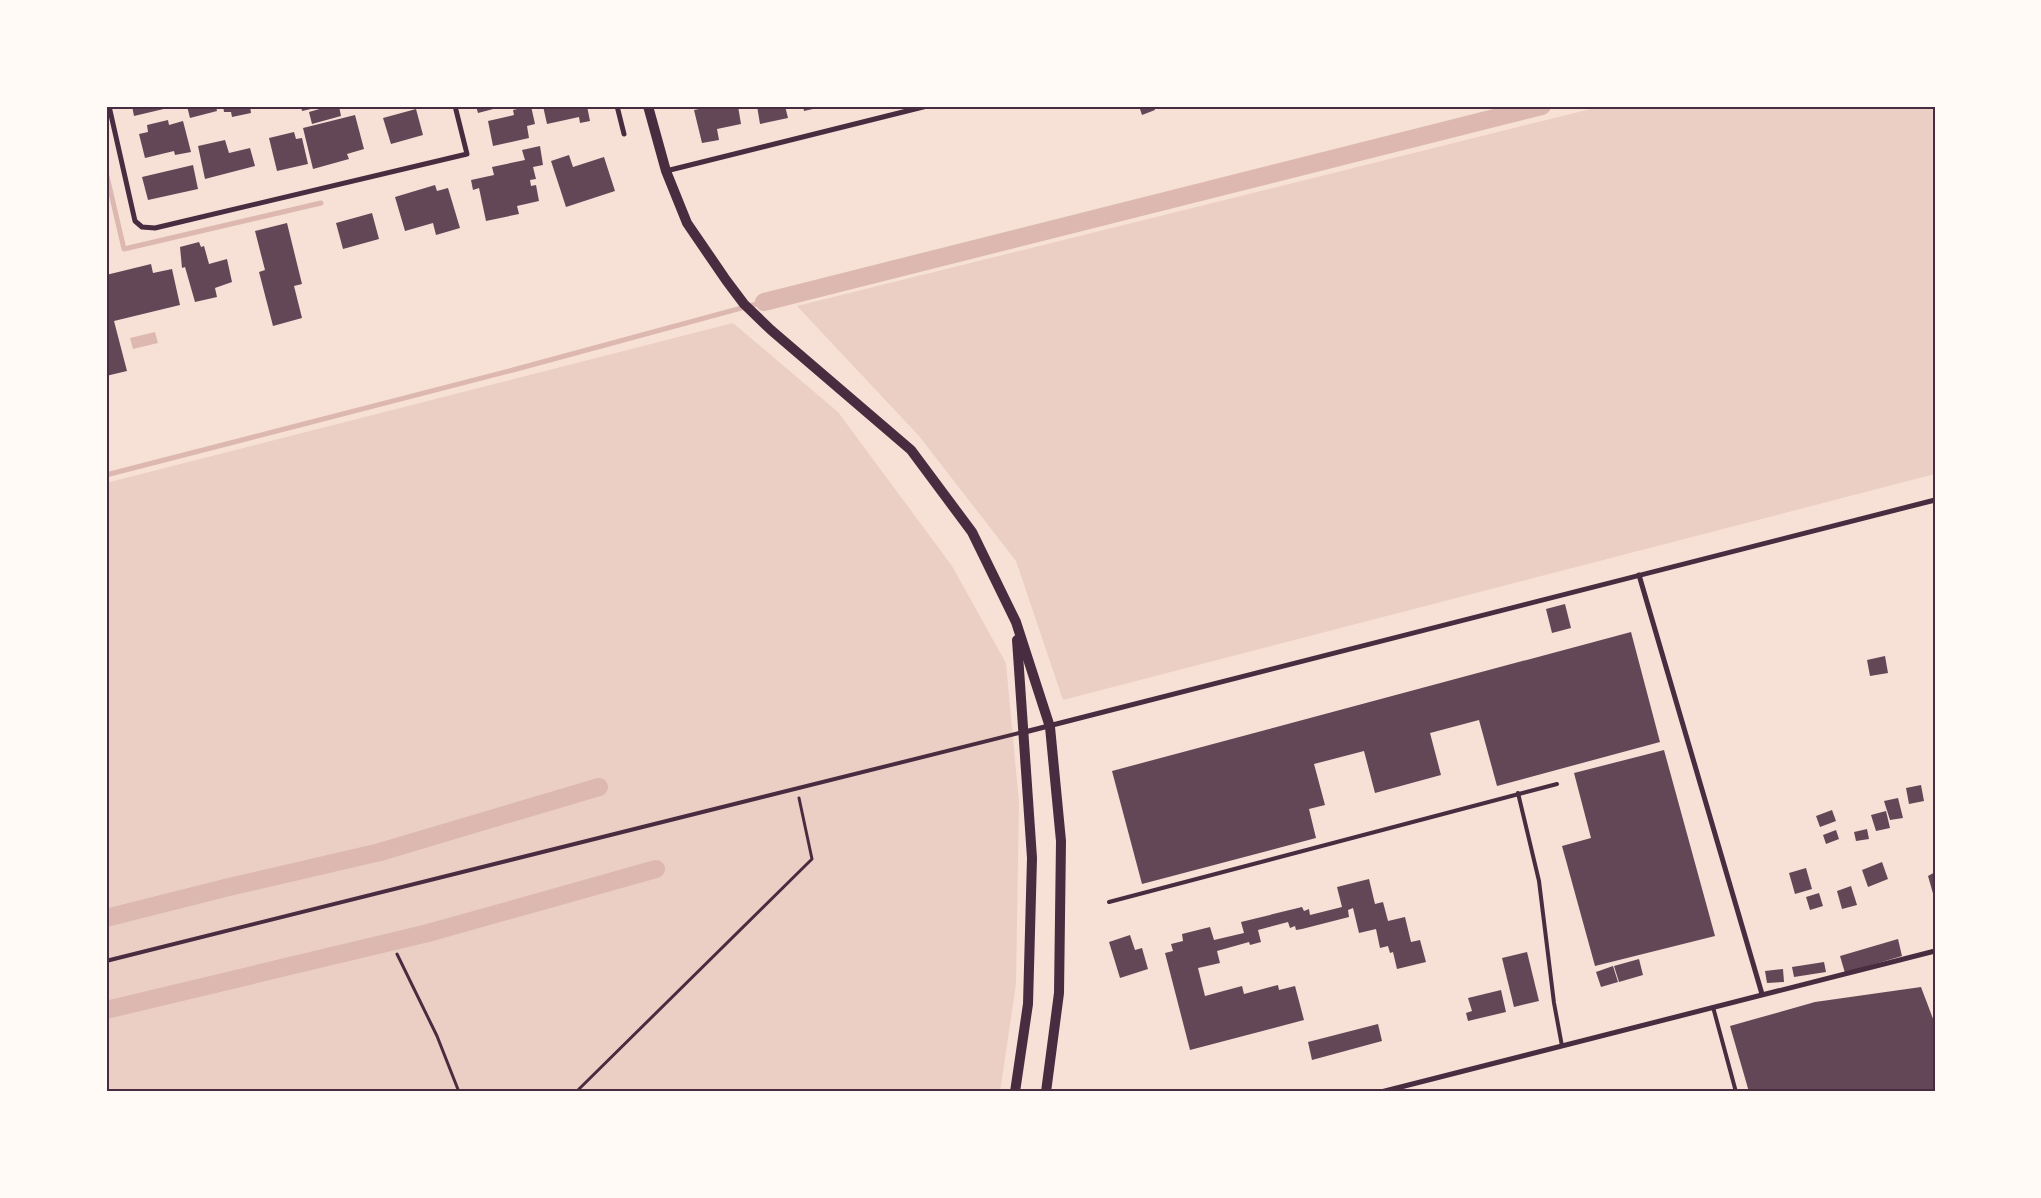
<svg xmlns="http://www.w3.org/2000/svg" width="2041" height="1198" font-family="Helvetica,sans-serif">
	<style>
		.green { fill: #ebcfc5 }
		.water { fill: #dcb8b0 }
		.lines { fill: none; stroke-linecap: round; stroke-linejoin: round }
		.stream { stroke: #dcb8b0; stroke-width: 5 }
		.canal { stroke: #dcb8b0; stroke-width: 18 }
		.building { fill: #644757 }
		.path { stroke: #4a2c40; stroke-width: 3 }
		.service { stroke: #4a2c40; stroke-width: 4 }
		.minor { stroke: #4a2c40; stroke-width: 5 }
		.secondary { stroke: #4a2c40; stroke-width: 10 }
		.neatline { fill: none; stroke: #4a2c40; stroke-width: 2 }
	</style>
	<rect width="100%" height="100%" fill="#f7e1d7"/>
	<g class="green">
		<polygon points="1603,106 1935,106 1935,474 1063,700 1016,561 919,436 797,306"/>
		<polygon points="733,323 838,412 952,566 1006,663 1019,802 1016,984 1000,1092 106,1092 106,483"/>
	</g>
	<polygon class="water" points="155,332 158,343 133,349 130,338"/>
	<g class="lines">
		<g class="stream">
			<polyline points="106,172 124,249 321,203"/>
			<polyline points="106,475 513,370 764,302"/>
		</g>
		<g class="canal">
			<polyline points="764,302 1542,106"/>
			<polyline points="106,918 229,887 380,852 599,787"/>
			<polyline points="106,1010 428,933 656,869"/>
		</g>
	</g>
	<g class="building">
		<polygon points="132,106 168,106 168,108 134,116"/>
		<polygon points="187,106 216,106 217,111 190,118"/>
		<polygon points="223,106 250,106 251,113 232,117 231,112 224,112"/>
		<polygon points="301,106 320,106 320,107 302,111"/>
		<polygon points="330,106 339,106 341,116 312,124 309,112"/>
		<polygon points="476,106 501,106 501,107 478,113"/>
		<polygon points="531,106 535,124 527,126 529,138 493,146 488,121 514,115 513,110"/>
		<polygon points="543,106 587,106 590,121 580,123 579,117 547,124"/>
		<polygon points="714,106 738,106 741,124 717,129 719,140 702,143 694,110"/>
		<polygon points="757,106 785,106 788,118 760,124"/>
		<polygon points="803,106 822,106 822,107 804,111"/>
		<polygon points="1139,106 1154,106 1155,110 1142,115"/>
		<polygon points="416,109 423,135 391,144 383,118"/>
		<polygon points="355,115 364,149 347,154 349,159 313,169 303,128"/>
		<polygon points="168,120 169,125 183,121 191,152 175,155 174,151 145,158 139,134 148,132 147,125"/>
		<polygon points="294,132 296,139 302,138 308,164 277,171 269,138"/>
		<polygon points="225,140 229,153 250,148 255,166 205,179 198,146"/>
		<polygon points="540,146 543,165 533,167 536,179 530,180 531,186 536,185 539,201 517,206 519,214 486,221 479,188 473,190 471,180 494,175 492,167 525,160 522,150"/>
		<polygon points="569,155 573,167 604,157 615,191 566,207 551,161"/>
		<polygon points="193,165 198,189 148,200 142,177"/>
		<polygon points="435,185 437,191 448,188 460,228 436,235 433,223 405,231 395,197"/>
		<polygon points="372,213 379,239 343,249 336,223"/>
		<polygon points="287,223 302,284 294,286 302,318 273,326 259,272 265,270 255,231"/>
		<polygon points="199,242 201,247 204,246 209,264 227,259 232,282 215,288 217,297 195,302 185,267 182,268 180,247"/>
		<polygon points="151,264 153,273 172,269 180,305 114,321 127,371 106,376 106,275"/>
		<polygon points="1565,604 1571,628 1552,633 1546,609"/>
		<polygon points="1631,632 1660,742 1497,786 1479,720 1430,733 1441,775 1375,793 1364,751 1314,764 1325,805 1309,809 1316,838 1142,884 1112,771"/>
		<polygon points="1885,656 1888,673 1870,676 1867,660"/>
		<polygon points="1664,750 1715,936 1595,966 1562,846 1591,838 1574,773"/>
		<polygon points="1921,785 1924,801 1909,804 1906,788"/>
		<polygon points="1898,798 1903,818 1890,820 1884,801"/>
		<polygon points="1832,810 1836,821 1820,827 1816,816"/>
		<polygon points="1886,811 1890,828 1876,831 1871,815"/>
		<polygon points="1867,829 1869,839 1856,841 1854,832"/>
		<polygon points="1836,830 1839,839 1826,844 1823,835"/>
		<polygon points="1882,862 1888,879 1868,887 1862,870"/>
		<polygon points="1806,868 1812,889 1795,894 1789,873"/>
		<polygon points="1935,872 1935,897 1934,897 1928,876"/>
		<polygon points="1369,879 1375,904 1383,902 1388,921 1405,917 1411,942 1420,940 1426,962 1397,969 1393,952 1390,953 1388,946 1380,948 1376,929 1359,933 1353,908 1348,910 1349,917 1302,929 1296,930 1295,926 1290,928 1288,922 1258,930 1261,942 1250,945 1249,942 1217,951 1220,963 1198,968 1205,996 1242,986 1244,994 1278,985 1279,990 1295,986 1304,1020 1190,1050 1165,953 1173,951 1171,944 1183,941 1182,934 1210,927 1214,940 1244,933 1241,922 1302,907 1304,911 1309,909 1310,915 1342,907 1337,887"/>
		<polygon points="1851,886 1857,905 1842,909 1837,891"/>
		<polygon points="1819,893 1823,906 1810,910 1806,897"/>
		<polygon points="1130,935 1135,950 1142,948 1148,969 1120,978 1109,942"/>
		<polygon points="1898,939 1902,956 1845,973 1840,956"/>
		<polygon points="1527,952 1539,1001 1514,1007 1502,958"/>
		<polygon points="1639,959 1643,975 1619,982 1614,966"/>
		<polygon points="1824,962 1826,972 1794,977 1792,967"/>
		<polygon points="1613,966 1618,982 1601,987 1596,972"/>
		<polygon points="1783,969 1784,982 1767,983 1765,971"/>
		<polygon points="1921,987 1935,1024 1935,1092 1749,1092 1730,1026 1815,1002"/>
		<polygon points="1501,990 1506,1012 1468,1021 1466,1013 1472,1011 1468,998"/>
		<polygon points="1378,1024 1382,1041 1312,1060 1308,1042"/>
	</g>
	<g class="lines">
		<g class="path">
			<polyline points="397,954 437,1036 459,1092"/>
			<polyline points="576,1092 812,859 799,798"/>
		</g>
		<g class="service">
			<polyline points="1518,793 1539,881 1554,1003 1562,1046"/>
			<polyline points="1109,902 1557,784"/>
			<polyline points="106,961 1023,732"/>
			<polyline points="1713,1007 1736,1092"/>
		</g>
		<g class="minor">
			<polyline points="109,106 135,221 142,227 155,228 467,154 455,106"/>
			<polyline points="617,106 624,134"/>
			<polyline points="666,171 927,106"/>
			<polyline points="1639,575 1762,994"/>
			<polyline points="1025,732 1935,500"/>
			<polyline points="1381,1092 1935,951"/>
		</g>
		<g class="secondary">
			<polyline points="648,106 666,171 687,223 726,280 744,304 771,330 911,450 972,532 1016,622 1050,727 1061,841 1059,993 1046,1092"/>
			<polyline points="1015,1092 1028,1004 1032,858 1017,640"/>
		</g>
	</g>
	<rect width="2041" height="1198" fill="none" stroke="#fffaf5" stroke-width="215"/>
	<rect x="108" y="108" width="1826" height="982" class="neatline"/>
</svg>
